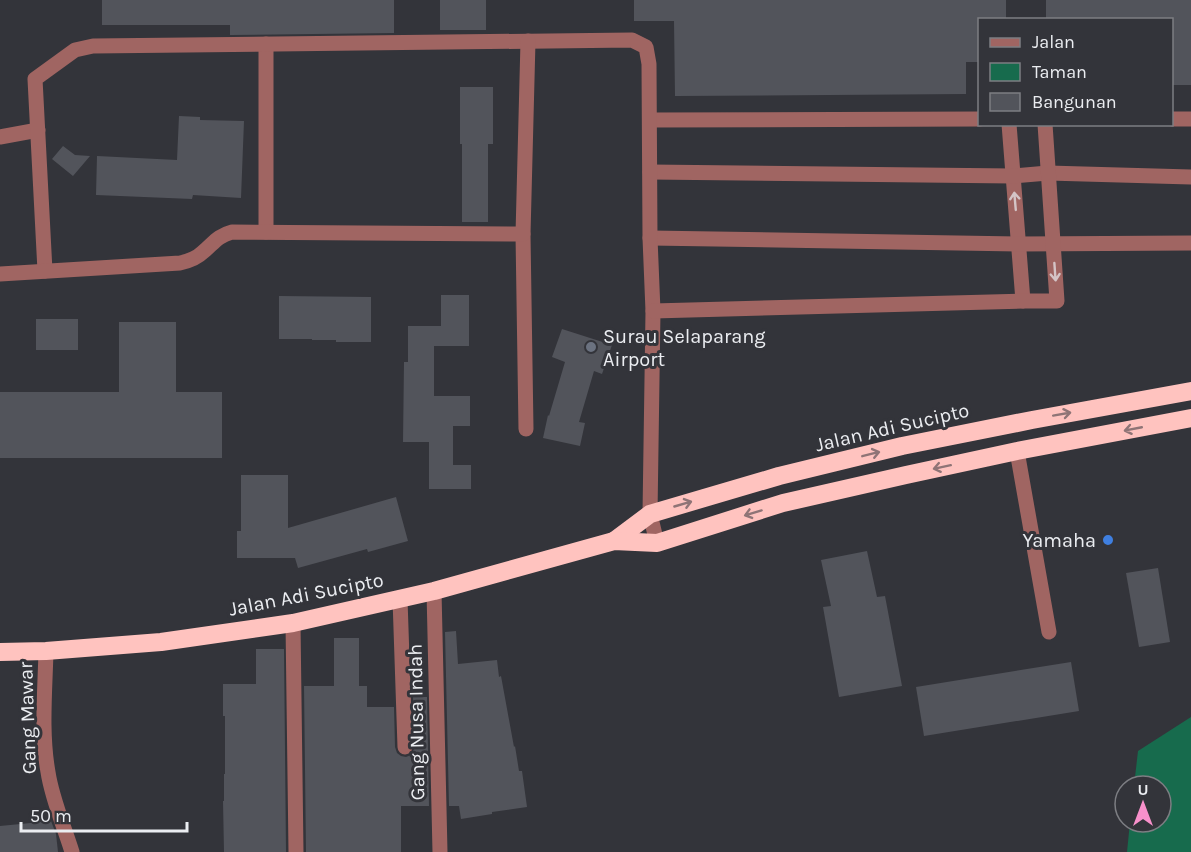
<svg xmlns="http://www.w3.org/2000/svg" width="1191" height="852" font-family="Karla,sans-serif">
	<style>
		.green { fill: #176b4d }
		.building { fill: #52545b }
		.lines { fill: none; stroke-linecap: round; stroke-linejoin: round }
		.minor { stroke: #a06562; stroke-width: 15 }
		.highway { stroke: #ffc3bf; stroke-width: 18 }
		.oneway { stroke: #d4c4c6 }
		.oneway2 { stroke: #8f7476 }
		.worship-dot { fill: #6b7280; stroke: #33343a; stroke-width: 2 }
		.shop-dot { fill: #3f7fe0; stroke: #33343a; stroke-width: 2 }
		.labels { text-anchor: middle; stroke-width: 6; stroke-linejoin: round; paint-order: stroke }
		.poi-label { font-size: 20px; fill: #ebedf1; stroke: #33343a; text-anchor: start }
		.street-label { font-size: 20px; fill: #ebedf1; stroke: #33343a }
	</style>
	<rect width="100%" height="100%" fill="#33343a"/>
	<polygon class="green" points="1191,717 1191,852 1127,852 1130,822 1161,822 1161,786 1134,786 1138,751"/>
	<g class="building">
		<polygon points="102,0 394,0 394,33 230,35 230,25 102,25"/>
		<rect x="440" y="0" width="46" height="30"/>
		<polygon points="634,0 1006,0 1006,20 980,20 980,62 966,62 966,94 675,96 674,21 634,21"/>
		<polygon points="1046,0 1191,0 1191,85 1172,85 1172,20 1046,20"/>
		<polygon points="460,87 493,87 493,144 488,144 488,222 462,222 462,144 460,144"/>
		<polygon points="179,116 200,117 200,120 244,121 241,198 193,195 192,199 96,195 97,156 177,160"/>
		<polygon points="63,146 75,155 90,156 73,176 52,159"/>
		<polygon points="441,295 469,295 469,346 434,346 434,396 470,396 470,426 453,426 453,465 471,465 471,489 429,489 429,442 403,442 404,362 408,362 408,326 441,326"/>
		<polygon points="279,296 371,297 371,342 336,342 336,340 312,340 312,339 279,339"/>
		<rect x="36" y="319" width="42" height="31"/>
		<polygon points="119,322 176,322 176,392 222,392 222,458 0,458 0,392 119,392"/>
		<polygon points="562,329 612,345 602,374 594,371 579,422 585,423 580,446 543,438 548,415 549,416 565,362 552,357"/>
		<polygon points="241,475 288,475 288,528 396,497 408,541 368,552 367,549 298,568 295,558 237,558 237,531 241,531"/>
		<polygon points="867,551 877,597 885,596 902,686 839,697 823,607 831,606 821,560"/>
		<polygon points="1158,568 1170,642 1139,647 1126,573"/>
		<polygon points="456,631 458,664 497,660 499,677 501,676 514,747 515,746 519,771 522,771 527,807 492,812 492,814 461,819 459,806 449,806 445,632"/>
		<polygon points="334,638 359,638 359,686 367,686 367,707 394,707 395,747 397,753 401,756 406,757 411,755 415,747 413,697 427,697 429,806 401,806 401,852 306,852 304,686 334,686"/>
		<polygon points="256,649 284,649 286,852 224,852 223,801 224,801 224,774 225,774 225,716 223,716 223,684 256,684"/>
		<polygon points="1071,662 1079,711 924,736 916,687"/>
		<polygon points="51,821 56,834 58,852 0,852 0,826"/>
	</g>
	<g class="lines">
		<g class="minor">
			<polyline points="266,44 266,232"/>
			<polyline points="1172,119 1191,119"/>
			<polyline points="650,120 980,119"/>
			<polyline points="1009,124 1023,301"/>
			<polyline points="0,137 38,130"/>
			<polyline points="650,172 1013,176 1048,173 1191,177"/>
			<polyline points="523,234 526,429"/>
			<polyline points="650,238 1019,244 1191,243"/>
			<polyline points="45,271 35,79 75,50 93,46 632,40 646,47 649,64 650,238 653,311 650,514 657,543"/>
			<path d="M 0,274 L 180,263 C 189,261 197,258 203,252 C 214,243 217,236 232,232 L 523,234 L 528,41"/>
			<polyline points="653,311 1023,301 1057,301 1045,124"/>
			<polyline points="1017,451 1049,632"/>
			<polyline points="434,591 440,852"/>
			<polyline points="400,599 405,747"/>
			<polyline points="293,623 296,852"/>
			<path d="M 46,651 C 45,691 41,733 48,772 C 52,799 64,826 72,852"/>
		</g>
		<g class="highway">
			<polyline points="614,541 650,514 779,476 902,446 1032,420 1191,391"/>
			<polyline points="0,652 46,651 161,642 293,623 434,591 614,541 657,543 783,503 906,475 1017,451 1191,418"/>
		</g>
	</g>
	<defs><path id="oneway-shaft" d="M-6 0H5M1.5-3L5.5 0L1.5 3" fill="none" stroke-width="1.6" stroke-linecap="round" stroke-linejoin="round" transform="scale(1.5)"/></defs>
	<g class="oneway">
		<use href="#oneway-shaft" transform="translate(1015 201) rotate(-95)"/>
		<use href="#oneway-shaft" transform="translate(1055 272) rotate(86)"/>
	</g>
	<g class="oneway2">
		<use href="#oneway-shaft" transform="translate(1062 414) rotate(-10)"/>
		<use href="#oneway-shaft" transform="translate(1133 429) rotate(169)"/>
		<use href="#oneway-shaft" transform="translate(871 454) rotate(-14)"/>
		<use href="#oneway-shaft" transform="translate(942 467) rotate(168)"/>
		<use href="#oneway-shaft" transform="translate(683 504) rotate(-16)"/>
		<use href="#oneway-shaft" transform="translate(753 513) rotate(163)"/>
	</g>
	<circle class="worship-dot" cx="591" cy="347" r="6"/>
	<circle class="shop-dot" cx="1108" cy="540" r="6"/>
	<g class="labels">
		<g class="poi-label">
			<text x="603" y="343">Surau Selaparang<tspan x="603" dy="23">Airport</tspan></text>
			<text x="1096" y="547" text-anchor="end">Yamaha</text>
		</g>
		<g class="street-label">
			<text transform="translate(892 427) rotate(-13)" y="7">Jalan Adi Sucipto</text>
			<text transform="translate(306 594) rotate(-11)" y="7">Jalan Adi Sucipto</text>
			<text transform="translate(27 718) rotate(-92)" y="7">Gang Mawar</text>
			<text transform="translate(416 722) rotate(-91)" y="7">Gang Nusa Indah</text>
		</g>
	</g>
	<rect x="978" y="18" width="195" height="108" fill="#33343a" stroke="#7d7e83" stroke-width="1.5"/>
	<rect x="990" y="38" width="30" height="9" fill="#a06562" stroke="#7d7e83" stroke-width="1.5"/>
	<text x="1032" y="48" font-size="18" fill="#ebedf1">Jalan</text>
	<rect x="990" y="63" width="30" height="18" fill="#176b4d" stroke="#7d7e83" stroke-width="1.5"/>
	<text x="1032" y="78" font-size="18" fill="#ebedf1">Taman</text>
	<rect x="990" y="93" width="30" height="18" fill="#52545b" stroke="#7d7e83" stroke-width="1.5"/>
	<text x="1032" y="108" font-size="18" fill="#ebedf1">Bangunan</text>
	<g transform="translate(1143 804)"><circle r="28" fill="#33343a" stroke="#7d7e83" stroke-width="1.5"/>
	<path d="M0-4.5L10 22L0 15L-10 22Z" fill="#f890cb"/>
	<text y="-9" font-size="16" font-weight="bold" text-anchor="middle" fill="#ebedf1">U</text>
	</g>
	<path d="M21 822v9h166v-9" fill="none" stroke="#ebedf1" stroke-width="3"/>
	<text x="30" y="822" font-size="18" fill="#ebedf1" stroke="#33343a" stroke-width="4.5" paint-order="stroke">50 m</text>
</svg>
